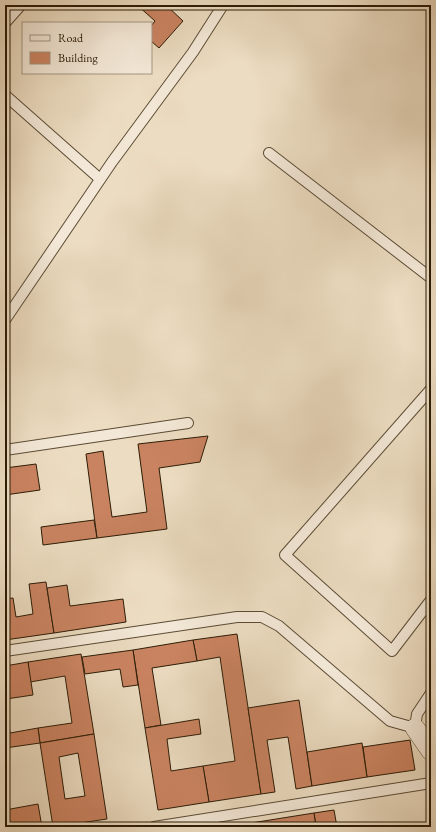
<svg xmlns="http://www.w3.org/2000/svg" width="436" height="832" font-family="'EB Garamond',serif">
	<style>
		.building { fill: #ca8361; stroke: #2b1c06; fill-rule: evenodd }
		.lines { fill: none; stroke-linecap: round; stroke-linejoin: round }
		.service-casing { stroke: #5b4c35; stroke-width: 12 }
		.minor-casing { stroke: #5b4c35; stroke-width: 20 }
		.service { stroke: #f3e8d7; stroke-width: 10 }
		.minor { stroke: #f3e8d7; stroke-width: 19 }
	</style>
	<rect width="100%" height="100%" fill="#ecdcc1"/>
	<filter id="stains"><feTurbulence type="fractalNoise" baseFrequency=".005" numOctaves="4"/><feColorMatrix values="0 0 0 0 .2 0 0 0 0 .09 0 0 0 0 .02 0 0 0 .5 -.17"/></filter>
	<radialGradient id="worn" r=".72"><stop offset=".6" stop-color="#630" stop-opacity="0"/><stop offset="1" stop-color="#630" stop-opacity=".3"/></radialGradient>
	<g class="building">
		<polygon points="137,5 166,5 183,21 159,48 151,41 151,26 155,21"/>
		<polygon points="208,436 200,462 159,468 167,529 97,538 86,454 103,451 112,517 147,512 138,444"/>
		<polygon points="36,464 40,490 5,495 8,511 5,511 5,468"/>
		<polygon points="94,520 97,538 43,545 41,527"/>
		<polygon points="46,582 54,633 5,640 5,599 13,598 16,617 33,614 29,584"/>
		<polygon points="67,585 70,606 123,599 126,622 54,633 47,588"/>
		<polygon points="237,634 261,794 209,802 203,766 235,761 220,657 197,661 193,640"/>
		<polygon points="193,640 197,661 152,668 161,725 145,728 133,650"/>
		<polygon points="133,650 138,685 123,687 120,669 85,674 82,657"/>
		<polygon points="81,654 94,734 40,743 38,728 72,723 65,676 30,682 28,662"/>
		<polygon points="28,662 33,695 6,699 10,733 38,728 40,743 5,748 5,666"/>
		<polygon points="299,700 312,786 296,789 288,737 267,740 275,792 261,794 248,708"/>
		<polygon points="199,719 201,734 167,739 171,771 203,766 209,802 158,810 145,728"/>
		<path d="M 94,734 L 107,819 L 53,827 L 40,743 ZM 78,753 L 85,796 L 65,799 L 59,757 Z"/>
		<polygon points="410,740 415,770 367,777 363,747"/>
		<polygon points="362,743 367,777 312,786 307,752"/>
		<polygon points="38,804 42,827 5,827 5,810"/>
		<polygon points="334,810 337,827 316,827 314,813"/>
		<polygon points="314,813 316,827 226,827"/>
	</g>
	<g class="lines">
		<defs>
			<g id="service">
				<polyline points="5,23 21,5"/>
				<polyline points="5,95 100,179"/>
				<polyline points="269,153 431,278"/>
				<polyline points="5,320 112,162 193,52 223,5"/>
				<polyline points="431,389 285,555 392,651 431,600"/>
				<polyline points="5,450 188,423"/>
				<polyline points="5,651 237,617 262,617 279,626 390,721 415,728 417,714 431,693"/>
				<polyline points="154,827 431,783"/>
			</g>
			<polyline id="minor" points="415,728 431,751"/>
		</defs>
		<use href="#service" class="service-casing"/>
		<use href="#minor" class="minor-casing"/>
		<use href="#service" class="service"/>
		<use href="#minor" class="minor"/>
	</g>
	<rect width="436" height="832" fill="none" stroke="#ecdcc1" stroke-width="20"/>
	<rect x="6" y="6" width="424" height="820" fill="none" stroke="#2b1c06" stroke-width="2"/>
	<rect x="10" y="10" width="416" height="812" fill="none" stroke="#2b1c06"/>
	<rect x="22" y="22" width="130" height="52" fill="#f3e8d7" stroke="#a39683"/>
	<rect x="30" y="35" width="20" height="6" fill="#f3e8d7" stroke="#a39683"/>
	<text x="58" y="42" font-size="12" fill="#2b1c06">Road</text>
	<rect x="30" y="52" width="20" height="12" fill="#ca8361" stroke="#a39683"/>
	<text x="58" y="62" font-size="12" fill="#2b1c06">Building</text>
	<rect width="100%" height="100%" filter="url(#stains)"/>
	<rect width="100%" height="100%" fill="url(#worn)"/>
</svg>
